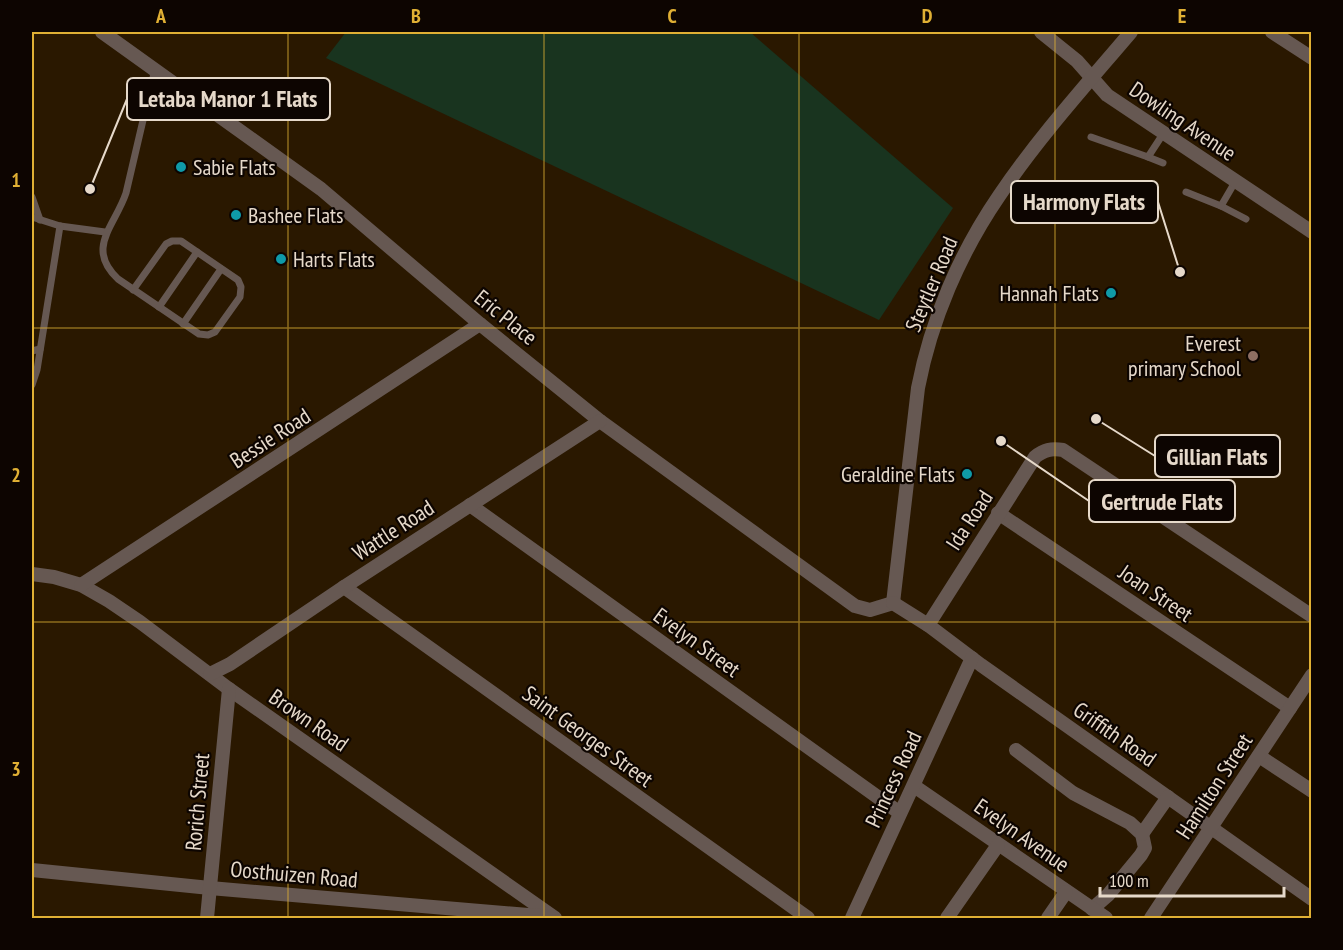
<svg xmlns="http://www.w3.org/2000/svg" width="1343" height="950" font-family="'PT Sans Narrow',sans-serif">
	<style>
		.green { fill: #19341f }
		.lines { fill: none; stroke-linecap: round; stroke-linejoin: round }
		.lane { stroke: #665852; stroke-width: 7 }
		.street { stroke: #665852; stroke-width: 14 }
		.grid { fill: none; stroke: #e0b034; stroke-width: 1.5; stroke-opacity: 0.55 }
		.culture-dot { fill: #0f9aa8; stroke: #0d0501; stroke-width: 2 }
		.education-dot { fill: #8d6e63; stroke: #0d0501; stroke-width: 2 }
		.labels { text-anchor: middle; stroke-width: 4.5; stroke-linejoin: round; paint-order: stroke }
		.street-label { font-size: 22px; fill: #e6d9ca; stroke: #0d0501 }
		.poi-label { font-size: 22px; fill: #e6d9ca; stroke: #0d0501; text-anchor: start }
		.leader { fill: none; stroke: #e6d9ca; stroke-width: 2 }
		.callout-dot { fill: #e6d9ca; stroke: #0d0501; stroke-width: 2 }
		.callout { fill: #0d0501; stroke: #e6d9ca; stroke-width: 2 }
		.callout-label { font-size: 24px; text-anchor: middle; font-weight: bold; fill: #e6d9ca }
		.neatline { fill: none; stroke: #e0b034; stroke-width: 2 }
		.grid-label { font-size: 20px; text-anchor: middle; font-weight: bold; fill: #e0b034 }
	</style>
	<rect width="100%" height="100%" fill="#2a1800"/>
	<polygon class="green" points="346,32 750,32 953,208 879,320 326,58"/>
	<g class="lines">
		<g class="lane">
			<polyline points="1091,137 1148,157 1163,134"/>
			<polyline points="1148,157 1163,163"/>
			<polyline points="1186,192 1221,206 1235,182"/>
			<polyline points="32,197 40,220"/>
			<polyline points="1221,206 1246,219"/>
			<polyline points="32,217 60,226 105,232"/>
			<path d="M 133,290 L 166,244 L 172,241 L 181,241 L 238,280 L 241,287 L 240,297 L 215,332 L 208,335 L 199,334 L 118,279 C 85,248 115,226 126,193 L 155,69"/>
			<polyline points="159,307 197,252"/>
			<polyline points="183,324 221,269"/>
			<polyline points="32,351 40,349"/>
			<polyline points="32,385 37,370 60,226"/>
		</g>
		<g class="street">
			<polyline points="102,32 321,189 480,324 600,421 855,606 870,610 893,603"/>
			<polyline points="1041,32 1077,61 1107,95 1312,232"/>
			<polyline points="1272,32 1312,58"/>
			<polyline points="470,505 900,813"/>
			<polyline points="998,513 1290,708"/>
			<polyline points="32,574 54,577 81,585 109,601 140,622 229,689 555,918"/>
			<polyline points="81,585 480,324"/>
			<polyline points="344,587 808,918"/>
			<path d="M 893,603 L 918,388 C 931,320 960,253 999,196 C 1038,138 1086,85 1131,32"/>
			<polyline points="893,603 928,625 981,665 1312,899"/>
			<path d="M 928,625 L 1035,457 C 1044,450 1051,448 1063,450 L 1312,616"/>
			<polyline points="210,674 230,664 344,587 600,421"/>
			<polyline points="1016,750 1073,793 1130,823 1142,834 1145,848 1141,855 1108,895 1092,909"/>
			<polyline points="1259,756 1312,791"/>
			<polyline points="914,786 1106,918"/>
			<polyline points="1142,834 1168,797"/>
			<polyline points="32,870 210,888 552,917"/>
			<polyline points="207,918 229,689"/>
			<polyline points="852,918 972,658"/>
			<polyline points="947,918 998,845"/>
			<polyline points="1048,918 1066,892"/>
			<polyline points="1151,918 1312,675"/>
		</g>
	</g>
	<path class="grid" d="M 288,32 L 288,918M 544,32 L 544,918M 799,32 L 799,918M 1055,32 L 1055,918M 32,328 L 1312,328M 32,622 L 1312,622"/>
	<g class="culture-dot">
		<circle cx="181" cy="167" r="6"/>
		<circle cx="236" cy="215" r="6"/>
		<circle cx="281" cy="259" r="6"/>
		<circle cx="1111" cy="293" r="6"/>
		<circle cx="967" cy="474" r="6"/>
	</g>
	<circle class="education-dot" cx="1253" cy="356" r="6"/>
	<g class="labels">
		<g class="street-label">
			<text transform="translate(1183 121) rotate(34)" y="8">Dowling Avenue</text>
			<text transform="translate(931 284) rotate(-67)" y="8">Steytler Road</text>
			<text transform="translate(506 317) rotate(39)" y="8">Eric Place</text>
			<text transform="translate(270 438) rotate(-33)" y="8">Bessie Road</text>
			<text transform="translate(969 520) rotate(-57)" y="8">Ida Road</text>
			<text transform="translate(393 530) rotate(-33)" y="8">Wattle Road</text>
			<text transform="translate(1156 593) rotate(34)" y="8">Joan Street</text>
			<text transform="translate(697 642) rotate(36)" y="8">Evelyn Street</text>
			<text transform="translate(309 720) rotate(35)" y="8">Brown Road</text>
			<text transform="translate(1115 734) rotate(35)" y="8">Griffith Road</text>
			<text transform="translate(588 736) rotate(36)" y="8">Saint Georges Street</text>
			<text transform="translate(893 779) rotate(-65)" y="8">Princess Road</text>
			<text transform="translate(1214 786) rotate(-57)" y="8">Hamilton Street</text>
			<text transform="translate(197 802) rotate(-85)" y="8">Rorich Street</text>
			<text transform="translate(1022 835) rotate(35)" y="8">Evelyn Avenue</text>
			<text transform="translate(294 874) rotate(5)" y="8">Oosthuizen Road</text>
		</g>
		<g class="poi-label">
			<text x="193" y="175">Sabie Flats</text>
			<text x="248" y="223">Bashee Flats</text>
			<text x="293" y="267">Harts Flats</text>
			<text x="1099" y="301" text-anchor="end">Hannah Flats</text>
			<text x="1241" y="351" text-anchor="end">Everest<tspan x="1241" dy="25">primary School</tspan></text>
			<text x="955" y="482" text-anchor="end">Geraldine Flats</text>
		</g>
	</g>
	<path class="leader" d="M90 189L127 99M1180 272L1158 202M1096 419L1155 456M1001 441L1089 501"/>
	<g class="callout-dot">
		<circle cx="90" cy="189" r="6"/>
		<circle cx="1180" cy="272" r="6"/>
		<circle cx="1096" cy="419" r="6"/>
		<circle cx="1001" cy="441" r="6"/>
	</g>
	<g class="callout">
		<rect x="127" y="78" width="203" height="42" rx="6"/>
		<rect x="1011" y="181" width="147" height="42" rx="6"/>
		<rect x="1155" y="435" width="125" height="42" rx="6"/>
		<rect x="1089" y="480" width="146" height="42" rx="6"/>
	</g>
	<g class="callout-label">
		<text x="228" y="107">Letaba Manor 1 Flats</text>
		<text x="1084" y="210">Harmony Flats</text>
		<text x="1217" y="465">Gillian Flats</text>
		<text x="1162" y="510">Gertrude Flats</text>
	</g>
	<rect width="1343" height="950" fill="none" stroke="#0d0501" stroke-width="66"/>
	<path d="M1100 887v9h184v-9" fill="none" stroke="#e6d9ca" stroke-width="3"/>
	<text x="1109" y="887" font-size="18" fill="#e6d9ca" stroke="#0d0501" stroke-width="4.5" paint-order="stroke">100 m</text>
	<rect x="33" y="33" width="1277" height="884" class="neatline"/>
	<g class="grid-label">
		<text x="161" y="23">A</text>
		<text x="416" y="23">B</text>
		<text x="672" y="23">C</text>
		<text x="927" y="23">D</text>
		<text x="1182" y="23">E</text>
		<text x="16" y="187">1</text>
		<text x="16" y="482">2</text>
		<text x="16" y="776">3</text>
	</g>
</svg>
